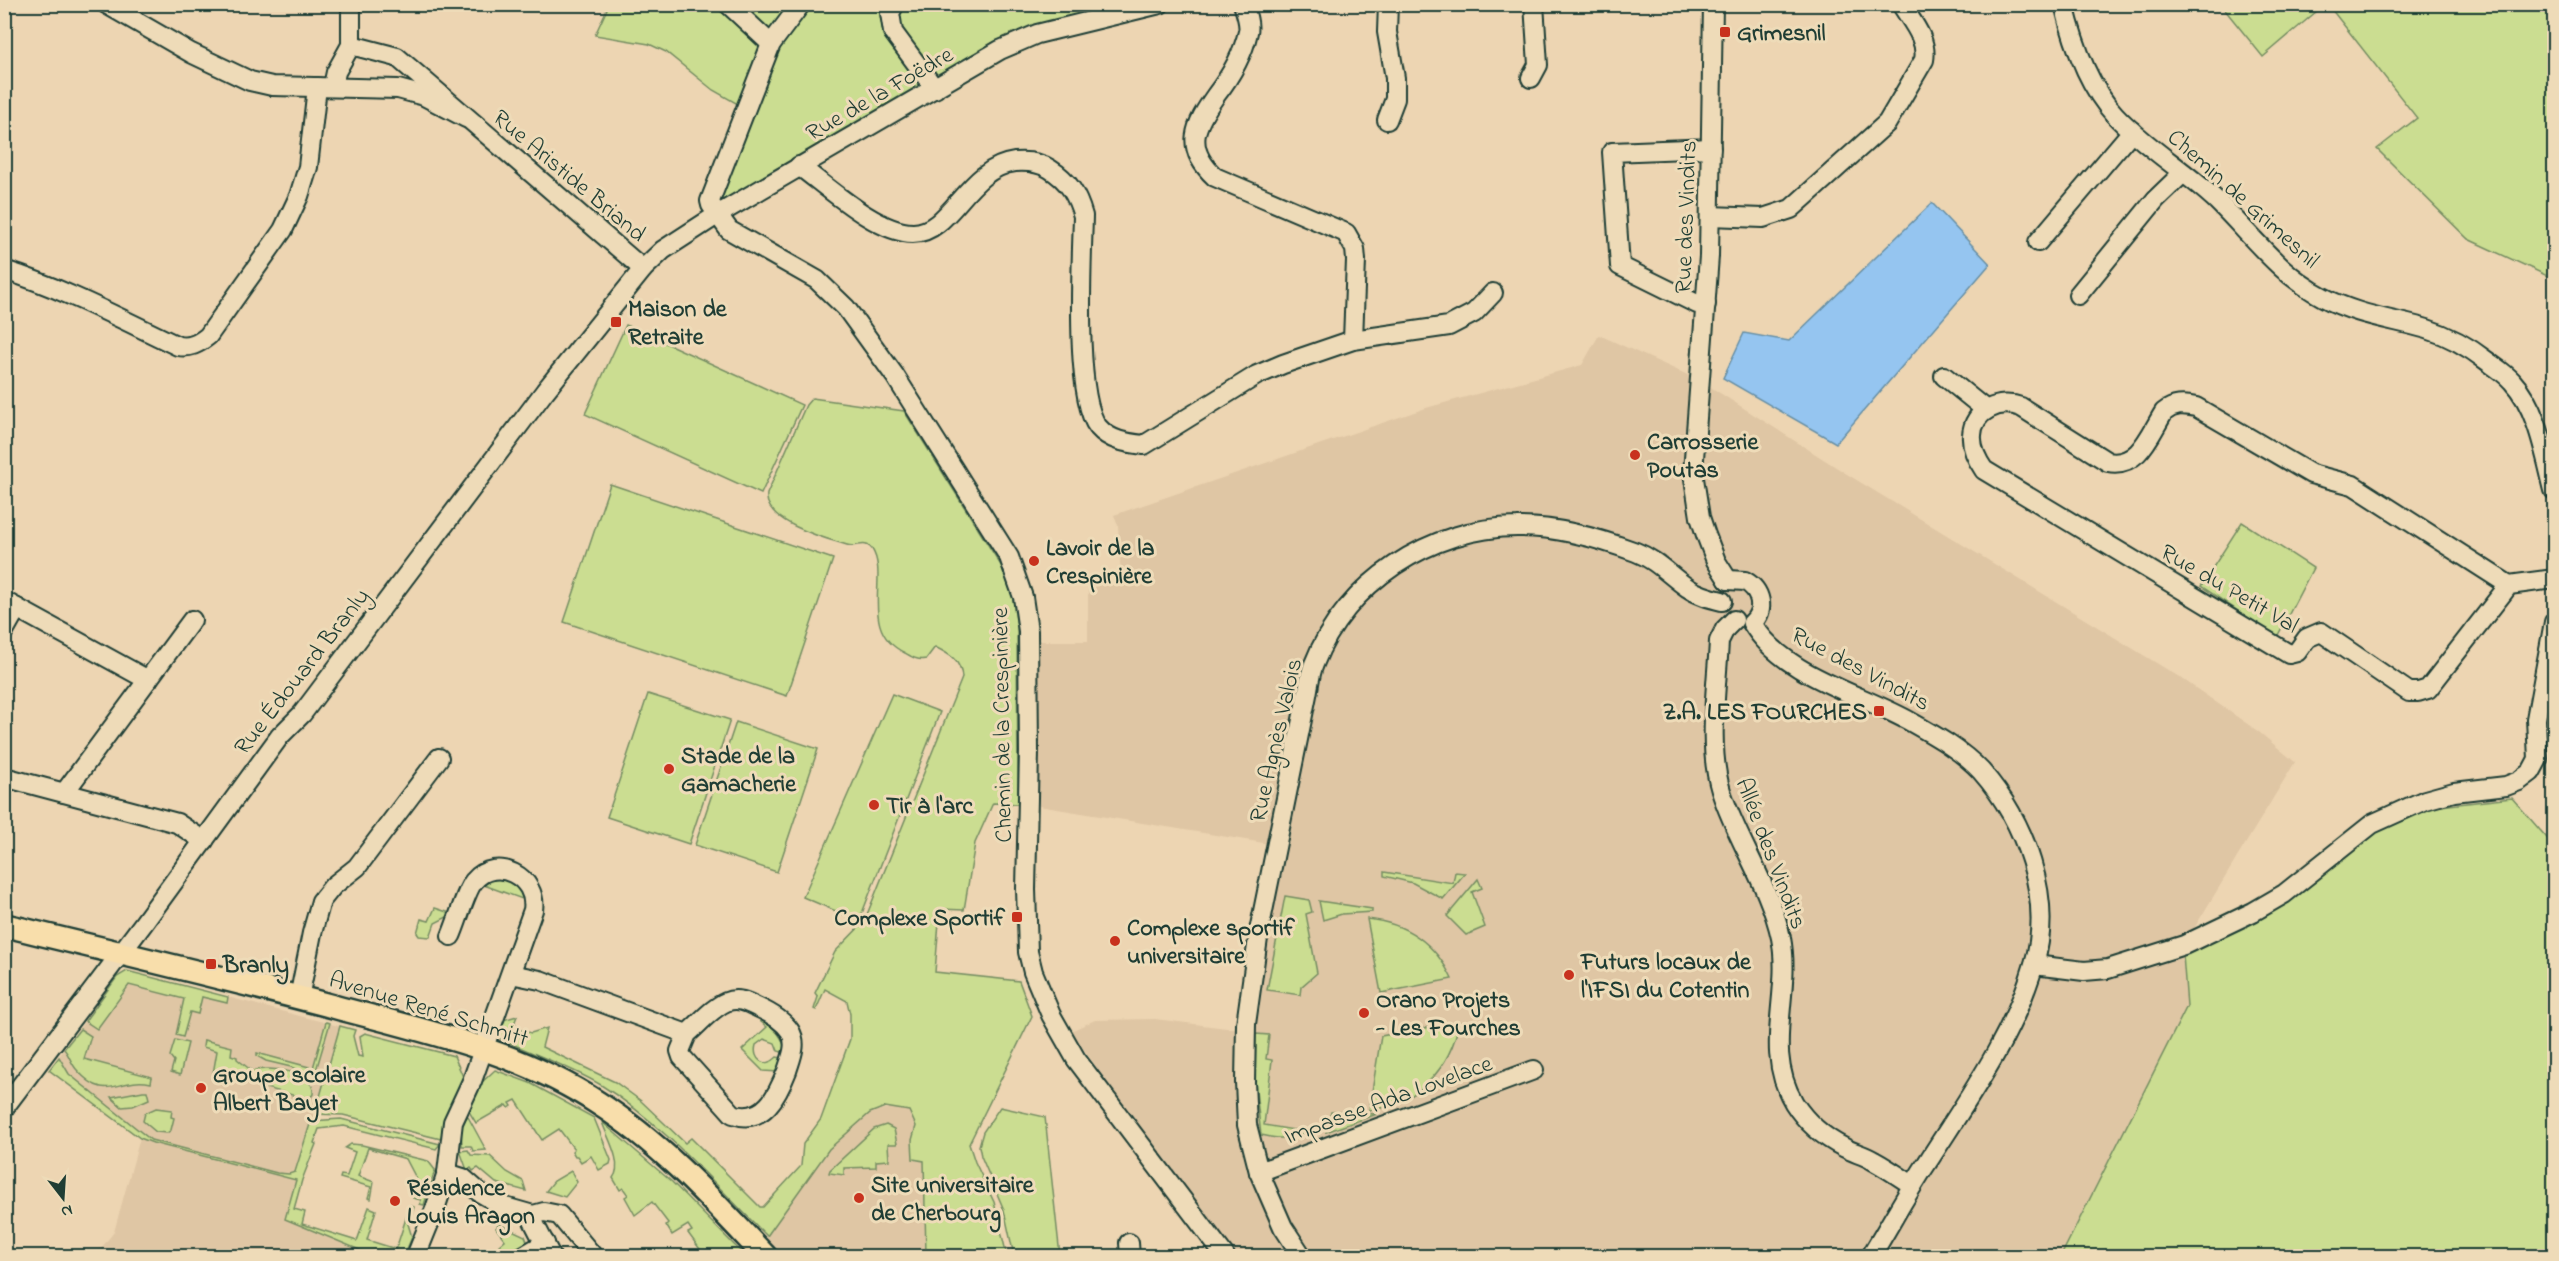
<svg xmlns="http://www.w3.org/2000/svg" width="2559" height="1261" font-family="'Indie Flower',sans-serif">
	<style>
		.built { fill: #dfc6a4 }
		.green { fill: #cbdd91; stroke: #758d62; stroke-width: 1.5 }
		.water { fill: #95c5f0; stroke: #668fa5; stroke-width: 1.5 }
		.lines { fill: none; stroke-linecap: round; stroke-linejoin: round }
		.minor-casing { stroke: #1f3d34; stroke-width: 22 }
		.major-casing { stroke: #1f3d34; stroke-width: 27 }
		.minor { stroke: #eedbb8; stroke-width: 18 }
		.major { stroke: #f8deab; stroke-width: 22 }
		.poi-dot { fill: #c8321e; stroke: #eedbb8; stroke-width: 2 }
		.labels { text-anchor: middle; stroke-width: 6; stroke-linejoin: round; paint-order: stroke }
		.poi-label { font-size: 24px; font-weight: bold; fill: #1f3d34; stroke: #eedbb8; text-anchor: start }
		.street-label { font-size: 24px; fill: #1f3d34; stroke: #eedbb8 }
	</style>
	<rect width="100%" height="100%" fill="#edd5b2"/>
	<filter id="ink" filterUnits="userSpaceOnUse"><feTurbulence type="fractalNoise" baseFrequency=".0167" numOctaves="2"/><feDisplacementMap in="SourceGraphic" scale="12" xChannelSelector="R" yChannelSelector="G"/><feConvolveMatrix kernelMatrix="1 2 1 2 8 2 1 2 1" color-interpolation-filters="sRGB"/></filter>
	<g filter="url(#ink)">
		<g class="built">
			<polygon points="1599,335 1701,381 1850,476 2181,678 2259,732 2295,762 2184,945 2187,1006 2061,1256 1236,1256 1127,1121 1130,1115 1071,1031 1095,1020 1155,1019 1226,1028 1248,1028 1282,846 1039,806 1035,641 1088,641 1088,587 1121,578 1118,525 1114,515 1426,408 1582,365"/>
			<polygon points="127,971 350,1029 296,1180 286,1219 374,1256 95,1256 114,1232 140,1138 49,1070 117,977"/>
			<polygon points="892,1107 917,1111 916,1161 924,1161 926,1256 758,1256 767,1236 829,1149 870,1113"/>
		</g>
		<g class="green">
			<polygon points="598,5 1160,5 1036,34 734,205 711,205 745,108 713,90 666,52 649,44 595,35 607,9"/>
			<polygon points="2221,5 2324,5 2263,57"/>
			<polygon points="2328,5 2554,5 2554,279 2468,239 2377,149 2417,118"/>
			<polygon points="626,325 802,405 761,494 585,414"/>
			<path d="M 812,398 L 904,411 L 1002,567 L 1012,592 L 1017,628 L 1018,804 L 993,803 L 975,843 L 964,910 L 940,909 L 935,972 L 1019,981 L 1032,1016 L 969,1144 L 975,1162 L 994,1202 L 1007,1256 L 926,1256 L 924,1161 L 913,1159 L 912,1140 L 916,1126 L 909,1111 L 885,1107 L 870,1113 L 829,1149 L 767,1236 C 713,1183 665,1125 601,1085 C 568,1065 531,1054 497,1037 L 503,1020 L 517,1016 L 514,1024 L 519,1026 L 518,1029 L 531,1033 L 547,1028 L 542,1047 L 615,1082 L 641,1101 L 685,1143 L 691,1138 L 760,1207 L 763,1207 L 801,1166 L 803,1144 L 821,1119 L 850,1039 L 850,1014 L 847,1001 L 825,989 L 816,1010 L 814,1009 L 818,997 L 815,993 L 835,952 L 864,922 L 962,678 C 961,660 949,654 935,647 L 926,659 C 918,661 912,657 905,653 C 857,630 890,577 872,549 C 866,540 856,548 847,545 C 827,539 763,522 767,494 L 806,405 Z"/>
			<polygon points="610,484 833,559 787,696 564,622"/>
			<polygon points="2242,522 2313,568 2277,637 2201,586"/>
			<polygon points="648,694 730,720 689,844 607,817"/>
			<polygon points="892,694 940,712 859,921 803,897"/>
			<polygon points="736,722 818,749 777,872 695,845"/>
			<polygon points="2512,798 2554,846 2554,1256 2061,1256 2187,1006 2183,955 2360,840 2422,808"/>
			<polygon points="1384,872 1453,883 1455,872 1465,873 1443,899 1413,883 1384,876"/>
			<polygon points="503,875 517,883 525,900 481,884"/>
			<polygon points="1478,879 1482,888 1472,892 1485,927 1466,935 1447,916"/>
			<polygon points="1285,896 1309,900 1312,912 1306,914 1317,973 1301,987 1300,995 1267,990"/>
			<polygon points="1319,901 1372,909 1372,912 1342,914 1323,920"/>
			<polygon points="435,908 453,914 435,923 430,937 419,936 417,933 421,919 429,921"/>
			<path d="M 1367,919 C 1406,923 1435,943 1452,979 L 1381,993 Z"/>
			<polygon points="127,971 228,997 227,1003 202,997 198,1014 190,1012 183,1037 176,1035 184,999 129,985 97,1029 85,1021 117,977"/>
			<path d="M 761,1019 C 774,1029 784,1035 785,1053 L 778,1051 L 775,1043 L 764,1039 L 756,1045 C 752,1060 765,1069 777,1057 L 783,1058 L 779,1072 L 763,1071 L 742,1050 L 767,1027 L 760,1021 Z"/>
			<polygon points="326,1022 330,1023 314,1077 291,1067 266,1061 257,1056 257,1053 313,1068"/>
			<path d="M 1459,1022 C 1451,1068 1417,1105 1369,1110 L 1381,1036 Z"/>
			<polygon points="340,1026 355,1030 353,1036 358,1056 363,1057 360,1036 365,1033 454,1056 464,1079 443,1125 441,1139 343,1115 315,1114"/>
			<path d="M 80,1029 L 91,1036 L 84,1059 L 152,1077 L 151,1083 C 117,1076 108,1105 77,1070 C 71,1064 70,1056 64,1049 Z"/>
			<path d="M 1256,1034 L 1269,1035 L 1266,1059 L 1272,1060 L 1264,1125 L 1306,1132 C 1289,1140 1279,1139 1261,1135 L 1255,1082 Z"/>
			<polygon points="175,1040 188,1043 180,1075 171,1072 174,1061 170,1056"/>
			<path d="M 204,1040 L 232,1047 L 231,1055 L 237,1057 L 237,1059 L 252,1071 C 268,1066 315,1070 313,1094 L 311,1097 L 304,1098 L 213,1074 L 217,1051 L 203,1047 Z"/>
			<polygon points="59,1057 69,1074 151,1140 277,1173 289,1174 295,1172 311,1121 341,1119 440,1144 436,1149 344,1126 319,1129 314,1143 316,1144 302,1180 294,1209 305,1212 302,1224 357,1241 369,1207 376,1210 367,1240 396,1249 410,1206 414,1207 408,1224 412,1237 404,1256 374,1256 285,1219 296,1180 153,1143 140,1138 49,1070"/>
			<polygon points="495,1070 530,1083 594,1118 611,1160 610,1164 599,1170 591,1156 581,1162 577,1156 575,1156 572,1151 574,1149 559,1129 542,1140 516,1100 510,1103 512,1106 509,1108 507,1105 476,1123 468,1110 480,1084"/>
			<polygon points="143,1091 147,1091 149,1099 133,1106 122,1107 111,1097"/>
			<polygon points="1000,1107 1045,1117 1060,1256 1014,1256 1004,1210 981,1156 979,1146 983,1132"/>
			<polygon points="156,1108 172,1110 171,1117 174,1118 171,1130 167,1133 156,1132 143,1121 145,1113"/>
			<polygon points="1331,1112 1377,1114 1326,1132"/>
			<polygon points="467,1115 486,1150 473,1151 471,1146 462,1146 461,1129"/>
			<path d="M 602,1122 L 672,1182 L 745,1256 L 705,1256 L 688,1233 L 692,1231 L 688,1225 L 672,1235 L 666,1225 L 668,1223 L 652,1202 L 635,1215 L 625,1197 L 628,1195 L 623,1188 L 620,1190 L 613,1178 C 624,1164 607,1137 602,1122 Z"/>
			<polygon points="886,1125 894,1129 897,1144 888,1144 889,1160 876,1161 876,1167 844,1168 844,1175 829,1173 830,1170 874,1129"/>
			<polygon points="351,1144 362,1145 428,1161 435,1170 424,1205 420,1204 421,1200 413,1198 418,1182 406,1159 368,1148 358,1176 374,1182 371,1199 368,1198 371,1187 340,1178 341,1175 347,1176 355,1152 345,1148"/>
			<polygon points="468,1150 471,1155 490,1156 507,1172 523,1181 526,1191 496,1183 478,1168 473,1171 471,1168 467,1170 460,1151"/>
			<polygon points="571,1171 577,1182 565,1197 546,1191 554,1181"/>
			<polygon points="499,1224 525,1236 527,1241 525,1247 508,1256 499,1245 505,1240 496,1228"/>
		</g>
		<polygon class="water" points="1932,203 1990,264 1836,443 1723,378 1744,333 1789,341"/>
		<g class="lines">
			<defs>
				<g id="minor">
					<polyline points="106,4 191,53 250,81 272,86 398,89 424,96 466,118"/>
					<polyline points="728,4 771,44"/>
					<polyline points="801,4 771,44 710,201 711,205 729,230 817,280 846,308 895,376 1009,557 1023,597 1028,631 1029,752 1026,889 1028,952 1033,972 1051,1015 1076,1059 1225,1256"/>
					<polyline points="895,4 890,13 893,32 935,89"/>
					<path d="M 1243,4 C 1246,13 1250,24 1248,32 C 1243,54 1230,77 1216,95 C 1195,125 1183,147 1215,177 L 1346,233 L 1355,249 L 1356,260 L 1353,340"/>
					<polyline points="1713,4 1709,256 1693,472 1700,517 1706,535 1716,561 1728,580"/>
					<path d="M 2064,4 C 2073,42 2088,86 2115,115 C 2145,147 2184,170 2216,200 C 2251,234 2279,274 2323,297 C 2356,315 2392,319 2427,329 C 2450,336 2469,347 2487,361 C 2495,367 2505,373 2512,381 C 2538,409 2545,455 2554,490"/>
					<polyline points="351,45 397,57 643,269"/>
					<polyline points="1531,78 1538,65 1534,4"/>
					<polyline points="333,86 336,72 351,45 351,4"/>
					<polyline points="1387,120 1395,99 1395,78 1387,32 1388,4"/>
					<path d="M 799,166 C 828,187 877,233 913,233 C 951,233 967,168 1015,162 C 1028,161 1039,162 1050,169 C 1069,181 1077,195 1083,216 C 1082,259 1074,397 1098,427 C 1110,441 1127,443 1144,445 L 1257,375 L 1283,364 L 1353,340 L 1449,326 L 1474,313 L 1493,293"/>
					<path d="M 1710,216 L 1763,218 L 1791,209 L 1887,123 L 1924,60 C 1928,39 1911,21 1901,4"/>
					<polyline points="2038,242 2132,131"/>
					<path d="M 4,270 C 65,289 121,319 178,346 C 190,348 198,344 208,336 L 283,230 L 299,196 L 308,167 L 317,87"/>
					<polyline points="2078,295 2156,199 2183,173"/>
					<polyline points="1706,304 1697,304 1620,266 1612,152 1711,148"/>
					<polyline points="1944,376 1986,410"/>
					<path d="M 1728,580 L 1745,581 C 1761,590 1766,610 1752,623"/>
					<path d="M 2509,585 L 2428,689 L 2418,692 L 2409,692 L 2321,632 L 2307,638 L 2297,652 L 2289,654 L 1984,470 C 1977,460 1971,448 1972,435 C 1973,410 2000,399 2021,407 L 2108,462 C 2139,468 2150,434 2164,412 C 2174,404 2183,404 2196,407 L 2311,474 L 2353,485 L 2509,585 L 2554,579"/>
					<polyline points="4,601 148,680"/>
					<path d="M 1734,620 L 1725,629 L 1719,641 C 1717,687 1707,746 1721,791 C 1737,841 1770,886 1781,938 C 1792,995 1762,1049 1794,1103 C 1806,1122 1825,1138 1845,1148 C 1854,1153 1865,1155 1874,1161 C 1887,1168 1900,1177 1912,1185"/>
					<path d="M 1752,623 C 1783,676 1860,693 1911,722 C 1936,736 1961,750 1981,771 C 2025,821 2054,899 2034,964 C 2013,1037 1967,1100 1927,1163 C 1907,1193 1890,1225 1871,1256"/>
					<polyline points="4,631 17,608"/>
					<polyline points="4,777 177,823 204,841"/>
					<polyline points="64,793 192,620"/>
					<polyline points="2034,965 2084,971 2108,969 2184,945 2253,912 2284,894 2372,824 2425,800 2454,792 2506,786 2519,781 2531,772 2538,759 2536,719 2554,622"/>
					<path d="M 511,974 L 540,980 L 687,1034 C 699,1024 712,1008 726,1002 C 737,997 747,1002 757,1007 C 768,1012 783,1020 790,1031 C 798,1044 791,1058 787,1071 C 778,1094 764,1125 733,1114 L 682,1057 L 680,1051 L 687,1034"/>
					<polyline points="299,998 312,933 321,901 333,886 357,867 439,758"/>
					<polyline points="4,1108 143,924 280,736 302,714 545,391 643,269 663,250 717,215 1000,50 1037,34 1160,4"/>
					<polyline points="1259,1172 1534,1070"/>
					<polyline points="447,1173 463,1178 479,1192 505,1207 533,1215 544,1212 559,1215 593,1256"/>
					<polyline points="533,1215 533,1221 551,1256"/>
					<polyline points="1129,1243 1130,1256"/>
					<path d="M 416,1256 L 435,1209 L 447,1173 L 453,1122 L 472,1081 L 533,910 C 538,877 496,855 474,881 C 466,890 457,923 451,936"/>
					<polyline points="523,1256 545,1243"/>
					<path d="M 1302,1256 L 1283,1227 L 1259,1172 L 1247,1125 L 1245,1082 L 1246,1024 L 1259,931 L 1307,695 C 1309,685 1310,673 1314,664 C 1345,583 1431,527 1517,527 C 1557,526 1598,538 1636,552 C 1657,560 1670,576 1688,588 C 1698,595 1710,598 1722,601"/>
				</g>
				<path id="major" d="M 4,925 C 115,952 225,978 335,1007 C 425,1031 519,1051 598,1103 C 662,1144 714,1202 765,1256"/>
			</defs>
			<use href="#minor" class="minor-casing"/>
			<use href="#major" class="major-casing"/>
			<use href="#minor" class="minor"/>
			<use href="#major" class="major"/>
		</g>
	</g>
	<g class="poi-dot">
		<rect x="1719" y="26" width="12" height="12" rx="3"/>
		<rect x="610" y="316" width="12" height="12" rx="3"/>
		<circle cx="1635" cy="455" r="6"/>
		<circle cx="1034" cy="561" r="6"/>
		<rect x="1873" y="705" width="12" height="12" rx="3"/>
		<circle cx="669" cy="769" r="6"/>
		<circle cx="874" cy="805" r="6"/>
		<rect x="1011" y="911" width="12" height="12" rx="3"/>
		<circle cx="1115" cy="941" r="6"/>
		<rect x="205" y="958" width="12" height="12" rx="3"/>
		<circle cx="1569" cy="975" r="6"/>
		<circle cx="1364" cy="1013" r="6"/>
		<circle cx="201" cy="1088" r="6"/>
		<circle cx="859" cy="1198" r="6"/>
		<circle cx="395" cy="1201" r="6"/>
	</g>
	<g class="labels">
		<g class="poi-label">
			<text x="1737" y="40">Grimesnil</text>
			<text x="628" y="316">Maison de<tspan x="628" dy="28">Retraite</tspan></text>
			<text x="1647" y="449">Carrosserie<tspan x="1647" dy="28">Poutas</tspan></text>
			<text x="1046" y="555">Lavoir de la<tspan x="1046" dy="28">Crespinière</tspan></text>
			<text x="1867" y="719" text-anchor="end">Z.A. LES FOURCHES</text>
			<text x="681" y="763">Stade de la<tspan x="681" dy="28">Gamacherie</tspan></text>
			<text x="886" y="813">Tir à l'arc</text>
			<text x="1005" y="925" text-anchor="end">Complexe Sportif</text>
			<text x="1127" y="935">Complexe sportif<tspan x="1127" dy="28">universitaire</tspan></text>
			<text x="1581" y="969">Futurs locaux de<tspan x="1581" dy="28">l'IFSI du Cotentin</tspan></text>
			<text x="223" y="972">Branly</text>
			<text x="1376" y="1007">Orano Projets<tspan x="1376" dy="28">- Les Fourches</tspan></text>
			<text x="213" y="1082">Groupe scolaire<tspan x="213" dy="28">Albert Bayet</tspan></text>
			<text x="871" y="1192">Site universitaire<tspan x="871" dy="28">de Cherbourg</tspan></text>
			<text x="407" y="1195">Résidence<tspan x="407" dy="28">Louis Aragon</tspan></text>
		</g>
		<g class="street-label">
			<text transform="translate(879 93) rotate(-30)" y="8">Rue de la Foëdre</text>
			<text transform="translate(570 175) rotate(40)" y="8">Rue Aristide Briand</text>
			<text transform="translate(2244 198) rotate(42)" y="8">Chemin de Grimesnil</text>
			<text transform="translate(1685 217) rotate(-88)" y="8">Rue des Vindits</text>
			<text transform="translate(2230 588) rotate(30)" y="8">Rue du Petit Val</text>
			<text transform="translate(1861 668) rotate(28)" y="8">Rue des Vindits</text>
			<text transform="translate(301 671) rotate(-52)" y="8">Rue Édouard Branly</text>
			<text transform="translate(1001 725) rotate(-91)" y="8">Chemin de la Crespinière</text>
			<text transform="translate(1275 740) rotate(-77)" y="8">Rue Agnès Valois</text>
			<text transform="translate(1772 853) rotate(69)" y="8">Allée des Vindits</text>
			<text transform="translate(429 1008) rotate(17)" y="8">Avenue René Schmitt</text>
			<text transform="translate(1388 1099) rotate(-20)" y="8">Impasse Ada Lovelace</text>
		</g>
	</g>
	<rect width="2559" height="1261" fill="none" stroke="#eedbb8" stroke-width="24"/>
	<rect x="12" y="12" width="2535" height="1237" fill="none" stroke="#1f3d34" stroke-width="2" filter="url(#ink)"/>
	<g transform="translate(63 1198) rotate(163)" stroke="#eedbb8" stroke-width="4.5" paint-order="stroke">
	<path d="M0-4.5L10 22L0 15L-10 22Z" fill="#1f3d34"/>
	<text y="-9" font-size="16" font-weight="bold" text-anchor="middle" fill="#1f3d34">N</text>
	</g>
</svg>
